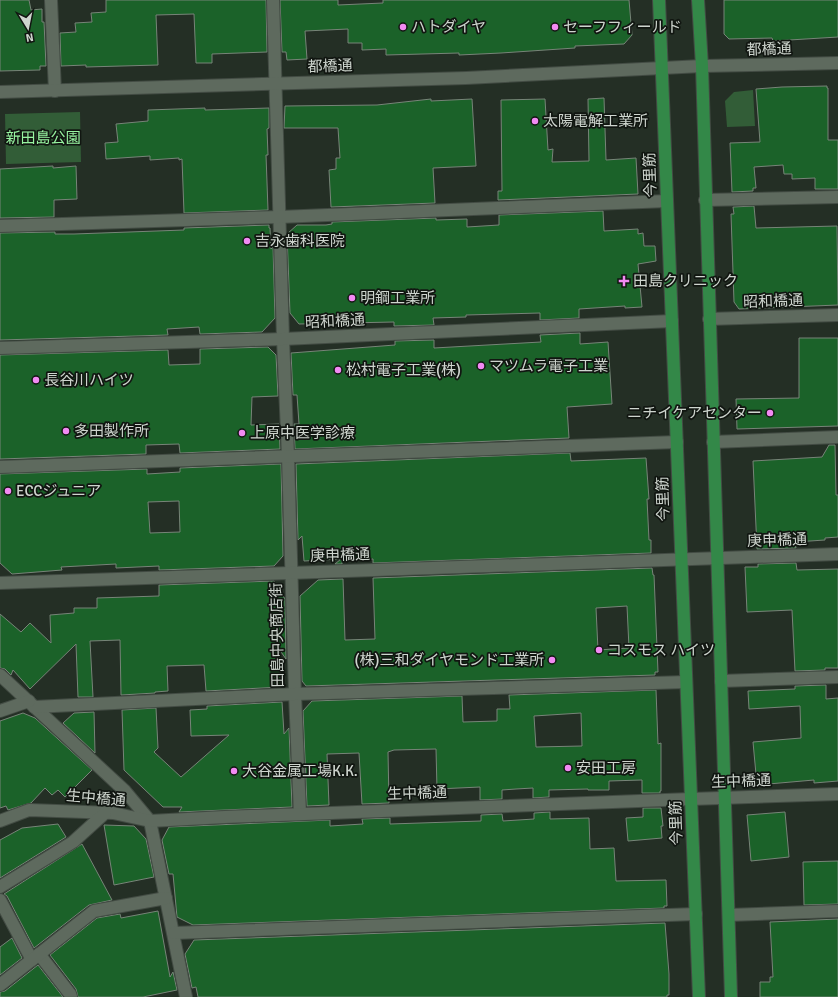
<svg xmlns="http://www.w3.org/2000/svg" width="838" height="997" font-family="Signika,'Noto Sans JP',sans-serif">
	<style>
		.green { fill: #325d37 }
		.building { fill: #1b6229; stroke: #778478; fill-rule: evenodd }
		.lines { fill: none; stroke-linecap: round; stroke-linejoin: round }
		.minor-casing { stroke: #434c44; stroke-width: 14 }
		.tertiary-casing { stroke: #434c44; stroke-width: 14 }
		.primary-casing { stroke: #434c44; stroke-width: 14 }
		.minor { stroke: #5e6a5e; stroke-width: 12 }
		.tertiary { stroke: #5e6a5e; stroke-width: 12 }
		.primary { stroke: #338848; stroke-width: 12 }
		.poi-dot { fill: #f28af3; stroke: #111611; stroke-width: 1.5 }
		.labels { text-anchor: middle; stroke-width: 3.5; stroke-linejoin: round; paint-order: stroke }
		.poi-label { font-size: 15px; fill: #ced5ce; stroke: #111611; text-anchor: start }
		.street-label { font-size: 15px; fill: #ced5ce; stroke: #111611 }
		.park-label { font-size: 15px; fill: #98f4a1; stroke: #111611 }
	</style>
	<rect width="100%" height="100%" fill="#242f25"/>
	<g class="green">
		<polygon points="753,90 755,126 727,127 725,101 734,92"/>
		<polygon points="80,112 81,162 6,164 5,114"/>
	</g>
	<g class="building">
		<polygon points="0,0 29,0 31,10 42,9 42,22 44,22 46,66 40,66 40,70 0,71"/>
		<polygon points="106,0 266,0 267,52 212,54 212,63 196,63 194,14 156,15 158,65 86,67 86,65 61,66 60,33 76,32 75,23 92,22 91,13 106,12"/>
		<polygon points="280,0 338,0 338,5 383,3 383,0 629,0 632,35 624,44 575,46 575,48 501,53 459,55 459,53 386,55 386,49 362,50 362,43 348,43 348,29 305,31 307,59 287,60 286,52 282,52"/>
		<polygon points="724,0 838,0 838,37 773,41 772,38 729,39 724,34"/>
		<polygon points="827,86 827,88 828,88 828,140 838,140 838,189 815,189 815,178 792,179 792,174 784,174 783,165 754,167 756,188 753,188 753,191 732,192 730,143 760,142 756,89 782,87"/>
		<polygon points="604,98 606,160 636,158 638,194 498,200 498,191 502,191 501,100 545,99 548,150 553,149 552,162 589,161 588,99"/>
		<polygon points="431,99 431,101 472,99 476,166 433,168 435,203 331,207 329,170 336,169 336,158 340,158 338,128 284,128 285,106 377,105"/>
		<polygon points="205,108 205,110 269,108 269,128 267,129 268,155 266,155 268,210 184,213 182,159 179,160 179,158 150,160 150,156 106,159 105,143 118,142 116,124 148,121 148,110"/>
		<polygon points="53,166 53,168 76,166 77,199 54,200 54,217 0,218 0,169"/>
		<polygon points="754,206 756,228 837,226 838,305 739,309 734,302 731,214 734,214 733,207"/>
		<polygon points="603,211 604,231 638,229 638,234 643,233 644,246 655,246 656,261 638,264 642,307 625,308 625,306 579,309 579,318 540,320 540,313 466,315 466,317 433,318 434,325 394,326 394,322 299,324 290,313 287,234 297,225 326,225 332,224 332,222 436,218 436,220 467,219 467,227 499,225 499,215"/>
		<polygon points="269,225 269,228 270,228 271,249 273,247 275,318 262,332 200,334 199,327 167,329 168,335 0,340 0,233 55,232 55,234 74,234 184,230 184,228"/>
		<polygon points="580,333 580,344 608,342 612,404 567,407 569,438 295,449 294,424 299,424 297,395 293,395 291,353 395,345 395,341 434,340 434,348 541,342 540,335"/>
		<polygon points="799,338 838,338 838,426 737,429 736,399 799,398"/>
		<polygon points="268,347 276,355 278,396 252,397 251,425 279,424 280,449 180,453 179,444 146,445 146,454 0,459 0,355 168,350 169,365 200,364 200,349"/>
		<polygon points="829,445 835,445 836,495 838,495 838,537 825,538 825,540 795,542 796,548 757,549 753,461 822,457"/>
		<polygon points="570,453 571,461 646,458 649,499 647,499 649,540 651,540 651,553 373,563 373,559 342,560 342,564 335,564 341,559 304,561 302,536 298,540 296,464"/>
		<path d="M 281,464 L 283,556 L 274,566 L 159,570 L 159,566 L 116,568 L 116,564 L 61,567 L 62,570 L 12,574 L 0,563 L 0,474 L 147,469 L 147,474 L 180,472 L 180,468 ZM 179,501 L 180,532 L 150,533 L 148,502 Z"/>
		<polygon points="796,563 797,570 838,569 838,668 825,668 825,670 795,671 792,610 747,612 745,567 758,567 758,564"/>
		<path d="M 652,568 L 653,575 L 654,575 L 658,672 L 655,672 L 655,675 L 306,686 L 302,681 L 300,596 L 318,580 L 343,579 L 345,640 L 375,639 L 373,578 ZM 627,606 L 629,648 L 598,650 L 596,608 Z"/>
		<polygon points="274,581 285,599 286,659 279,649 281,687 206,691 204,665 167,666 168,691 155,692 155,693 121,695 120,640 90,641 93,697 78,697 76,644 30,689 13,670 11,675 5,669 0,668 0,614 21,632 30,623 51,643 50,615 74,613 74,608 97,608 97,598 159,596 159,585"/>
		<polygon points="826,685 826,699 838,698 838,781 814,783 814,780 757,785 753,742 801,738 800,706 749,709 748,691 795,689 795,686"/>
		<path d="M 656,690 L 658,744 L 661,743 L 661,791 L 660,791 L 660,793 L 642,793 L 642,780 L 609,781 L 609,790 L 588,790 L 588,789 L 549,790 L 549,797 L 533,798 L 533,788 L 516,789 L 502,790 L 502,799 L 480,800 L 480,787 L 437,789 L 436,749 L 394,750 L 388,752 L 389,803 L 362,804 L 359,753 L 327,754 L 329,805 L 307,806 L 303,711 L 312,701 L 462,696 L 463,722 L 497,721 L 497,709 L 510,709 L 509,695 ZM 581,713 L 582,746 L 536,747 L 534,716 Z"/>
		<polygon points="282,702 284,734 289,728 292,807 179,812 182,807 163,807 124,770 122,710 156,708 158,748 154,752 181,777 229,735 191,736 190,710 207,709 207,706"/>
		<polygon points="94,712 95,753 63,723 74,713"/>
		<polygon points="23,713 35,718 92,770 65,797 58,790 52,795 45,788 31,803 8,810 6,806 0,808 0,721"/>
		<polygon points="643,808 661,808 663,826 661,826 662,838 628,841 626,818 643,817"/>
		<polygon points="550,812 550,819 589,818 590,849 614,848 616,881 666,880 667,906 664,906 664,908 193,925 177,917 173,874 169,874 162,840 169,827 330,820 330,826 363,824 362,819 390,818 390,824 481,821 481,815 502,814 503,821 534,819 534,813"/>
		<polygon points="785,812 789,857 751,861 747,815"/>
		<polygon points="58,824 66,837 0,878 0,840 22,828"/>
		<polygon points="104,825 134,826 146,839 154,877 114,885"/>
		<polygon points="82,844 112,900 89,905 34,948 7,896 4,894"/>
		<polygon points="838,861 838,904 804,905 803,862"/>
		<polygon points="158,911 170,977 173,972 177,990 143,997 78,997 76,989 50,955 97,918 120,914 121,918"/>
		<polygon points="838,919 838,997 760,997 760,982 770,982 770,977 773,977 770,922"/>
		<polygon points="665,923 669,974 669,995 667,995 667,997 198,997 196,987 192,988 185,954 194,940"/>
		<polygon points="12,938 22,958 0,975 0,947"/>
		<polygon points="38,965 63,997 0,997 0,992 5,991"/>
	</g>
	<g class="lines">
		<defs>
			<g id="minor">
				<polyline points="51,0 55,91"/>
				<polyline points="273,0 283,339 288,456 295,694 300,814"/>
				<polyline points="705,200 838,197"/>
				<polyline points="0,226 279,217 667,201"/>
				<polyline points="709,319 838,315"/>
				<polyline points="0,348 283,339 672,321"/>
				<polyline points="713,442 838,437"/>
				<polyline points="0,467 677,442"/>
				<polyline points="0,583 838,554"/>
				<polyline points="0,675 125,791 150,821 186,997"/>
				<polyline points="721,681 838,677"/>
				<polyline points="34,707 295,694 686,682"/>
				<polyline points="0,711 29,701"/>
				<polyline points="0,821 29,810 113,813 150,821 225,817 691,799"/>
				<polyline points="0,887 73,842 105,813"/>
				<polyline points="0,900 32,960"/>
				<polyline points="729,915 838,911"/>
				<polyline points="174,933 696,914"/>
				<polyline points="39,954 70,994 71,997"/>
				<polyline points="0,985 94,911 166,898"/>
			</g>
			<g id="tertiary">
				<polyline points="0,92 466,78 702,66 838,63"/>
				<polyline points="691,799 838,794"/>
			</g>
			<g id="primary">
				<polyline points="659,0 699,997"/>
				<polyline points="698,0 702,66 731,997"/>
			</g>
		</defs>
		<use href="#minor" class="minor-casing"/>
		<use href="#tertiary" class="tertiary-casing"/>
		<use href="#primary" class="primary-casing"/>
		<use href="#minor" class="minor"/>
		<use href="#tertiary" class="tertiary"/>
		<use href="#primary" class="primary"/>
	</g>
	<g class="poi-dot">
		<circle cx="403" cy="27" r="4"/>
		<circle cx="555" cy="27" r="4"/>
		<circle cx="535" cy="121" r="4"/>
		<circle cx="247" cy="241" r="4"/>
		<path d="M622 275h4v4h4v4h-4v4h-4v-4h-4v-4h4z"/>
		<circle cx="352" cy="298" r="4"/>
		<circle cx="481" cy="366" r="4"/>
		<circle cx="338" cy="370" r="4"/>
		<circle cx="36" cy="380" r="4"/>
		<circle cx="770" cy="413" r="4"/>
		<circle cx="66" cy="431" r="4"/>
		<circle cx="242" cy="433" r="4"/>
		<circle cx="8" cy="491" r="4"/>
		<circle cx="599" cy="650" r="4"/>
		<circle cx="552" cy="660" r="4"/>
		<circle cx="568" cy="768" r="4"/>
		<circle cx="234" cy="771" r="4"/>
	</g>
	<g class="labels">
		<g class="poi-label">
			<text x="411" y="32">ハトダイヤ</text>
			<text x="563" y="32">セーフフィールド</text>
			<text x="543" y="126">太陽電解工業所</text>
			<text x="255" y="246">吉永歯科医院</text>
			<text x="633" y="286">田島クリニック</text>
			<text x="360" y="303">明鋼工業所</text>
			<text x="489" y="371">マツムラ電子工業</text>
			<text x="346" y="375">松村電子工業(株)</text>
			<text x="44" y="385">長谷川ハイツ</text>
			<text x="762" y="418" text-anchor="end">ニチイケアセンター</text>
			<text x="74" y="436">多田製作所</text>
			<text x="250" y="438">上原中医学診療</text>
			<text x="16" y="496">ECCジュニア</text>
			<text x="607" y="655">コスモス ハイツ</text>
			<text x="544" y="665" text-anchor="end">(株)三和ダイヤモンド工業所</text>
			<text x="576" y="773">安田工房</text>
			<text x="242" y="776">大谷金属工場K.K.</text>
		</g>
		<g class="street-label">
			<text transform="translate(769 49) rotate(-2)" y="5">都橋通</text>
			<text transform="translate(330 66) rotate(-2)" y="5">都橋通</text>
			<text transform="translate(650 175) rotate(-92)" y="5">今里筋</text>
			<text transform="translate(773 301) rotate(-2)" y="5">昭和橋通</text>
			<text transform="translate(335 321) rotate(-3)" y="5">昭和橋通</text>
			<text transform="translate(663 499) rotate(-92)" y="5">今里筋</text>
			<text transform="translate(777 540) rotate(-2)" y="5">庚申橋通</text>
			<text transform="translate(340 555) rotate(-2)" y="5">庚申橋通</text>
			<text transform="translate(277 635) rotate(-91)" y="5">田島中央商店街</text>
			<text transform="translate(741 781) rotate(-2)" y="5">生中橋通</text>
			<text transform="translate(417 793) rotate(-2)" y="5">生中橋通</text>
			<text transform="translate(96 798) rotate(5)" y="5">生中橋通</text>
			<text transform="translate(676 823) rotate(-92)" y="5">今里筋</text>
		</g>
		<g class="park-label">
			<text x="43" y="143">新田島公園</text>
		</g>
	</g>
	<g transform="translate(28 28) rotate(170)" stroke="#111611" stroke-width="3" paint-order="stroke">
	<path d="M0-3L7 15L0 10L-7 15Z" fill="#ced5ce"/>
	<text y="-6" font-size="11" font-weight="bold" text-anchor="middle" fill="#ced5ce">N</text>
	</g>
</svg>
